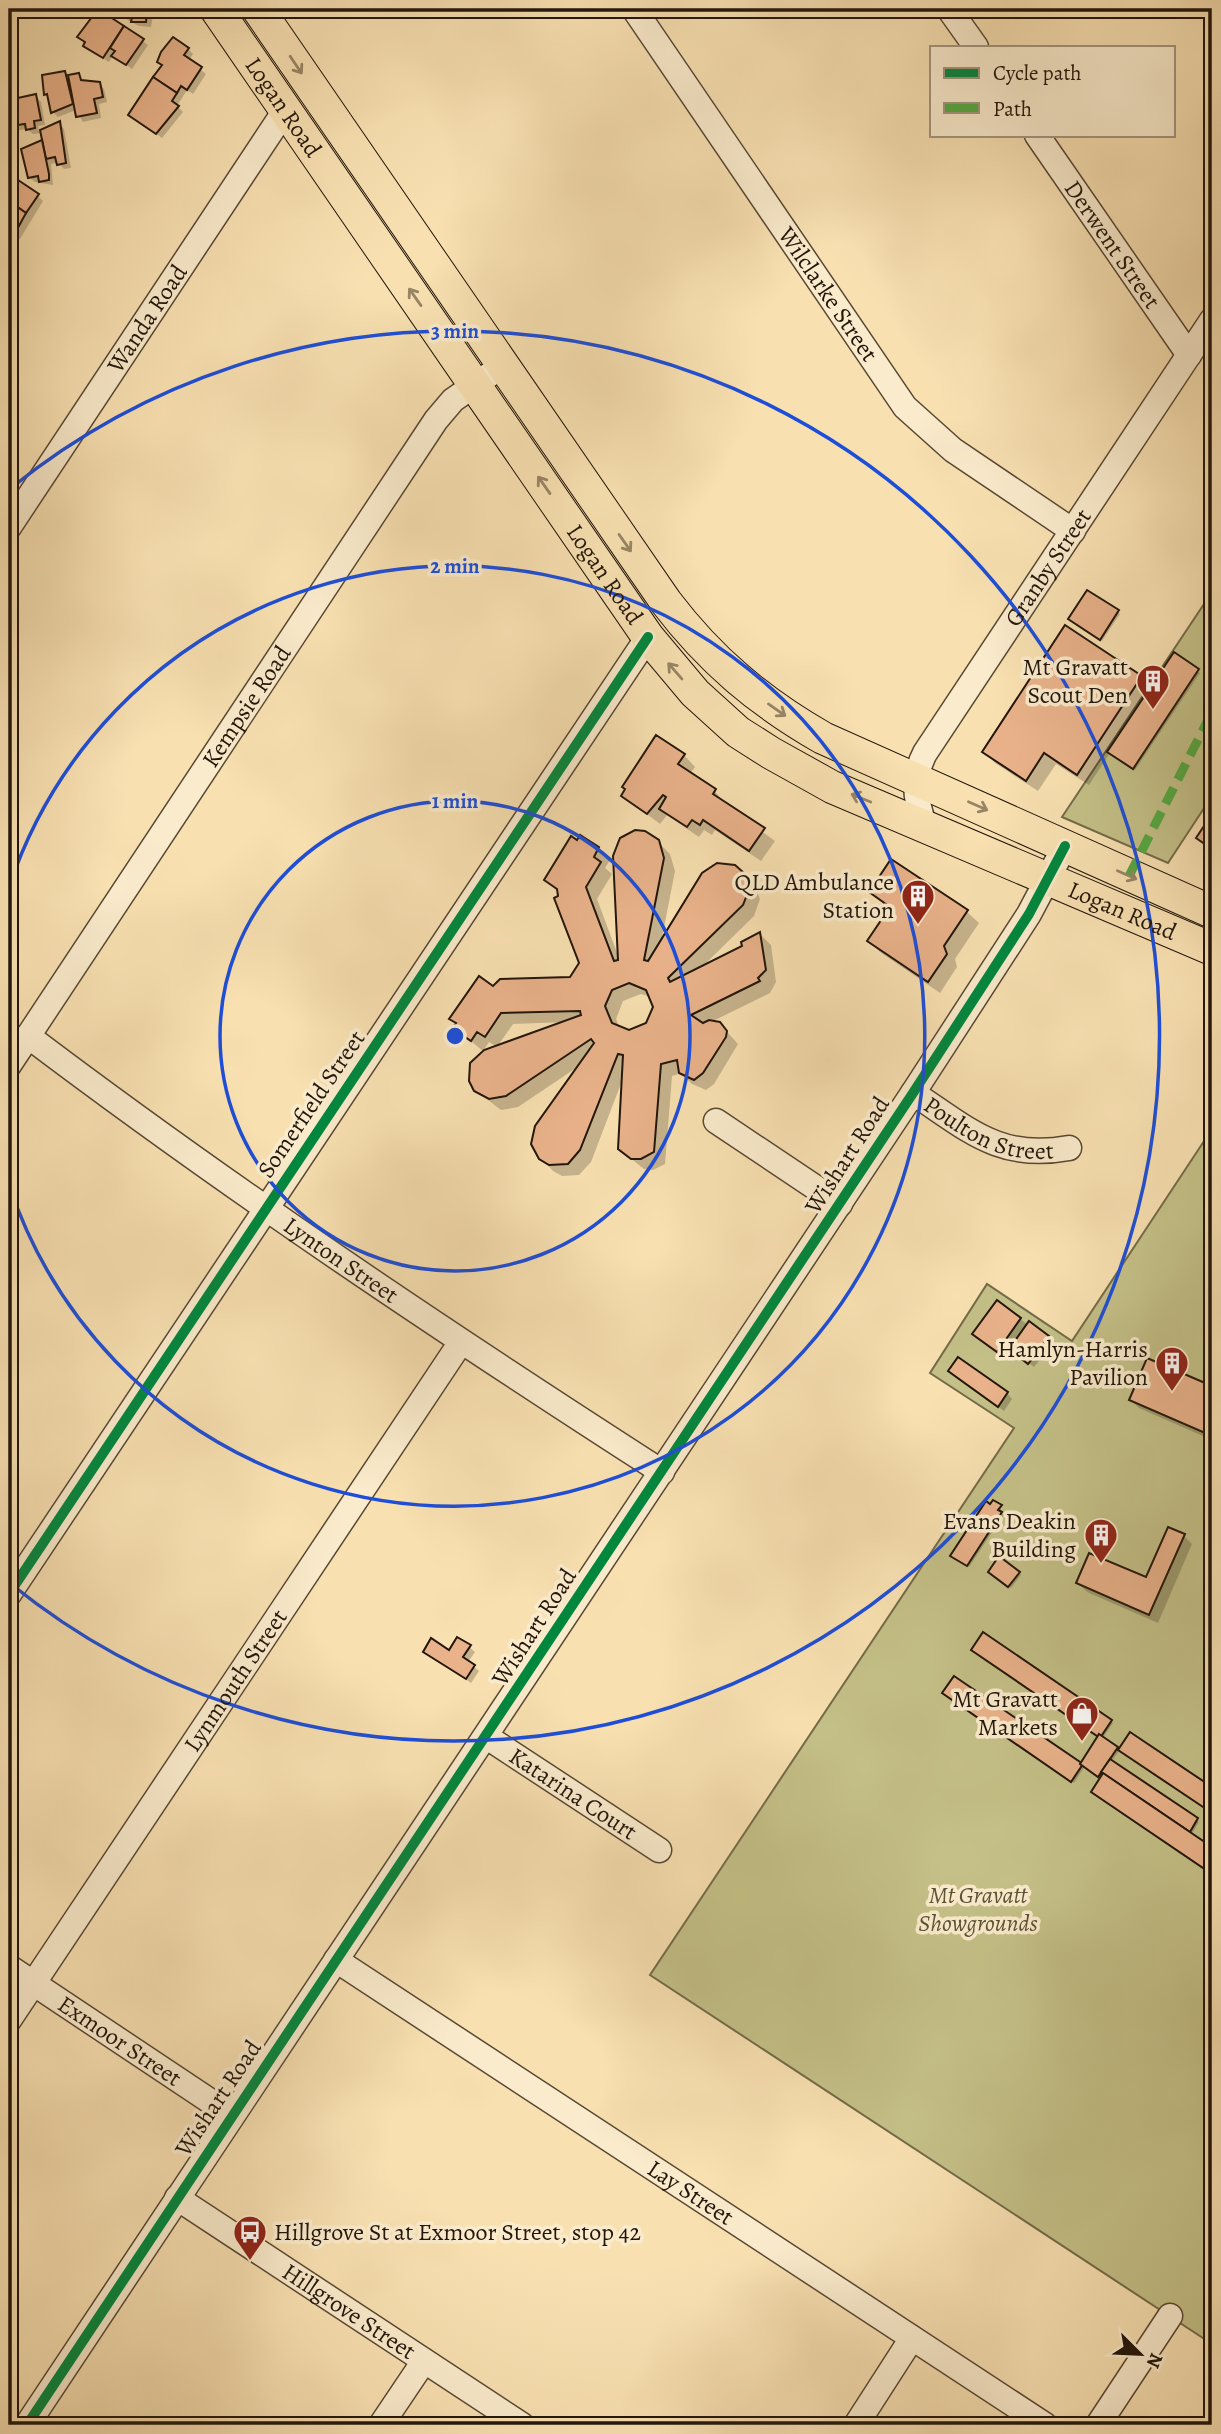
<svg xmlns="http://www.w3.org/2000/svg" width="1221" height="2434" font-family="Alegreya,serif">
	<style>
		.green { fill: #c4c087; stroke: #736b49; stroke-width: 2 }
		.shadow { fill: #0003; fill-rule: evenodd }
		.building { fill: #e9b28a; stroke: #22160b; stroke-width: 2; fill-rule: evenodd }
		.lines { fill: none; stroke-linecap: round; stroke-linejoin: round }
		.minor-casing { stroke: #584834; stroke-width: 27 }
		.major-casing { stroke: #22160b; stroke-width: 34 }
		.minor { stroke: #faebcc; stroke-width: 24 }
		.major { stroke: #f8e0b1; stroke-width: 32 }
		.quiet { stroke: #53a941; stroke-width: 9; stroke-dasharray: 18 9; stroke-linecap: butt }
		.cycleway-casing { stroke: #faebcc; stroke-width: 15 }
		.cycleway { stroke: #00873e; stroke-width: 10 }
		.oneway { stroke: #988566 }
		.ring { fill: none; stroke: #1d4ed8; stroke-width: 3.5 }
		.labels { text-anchor: middle; stroke-width: 7; stroke-linejoin: round; paint-order: stroke }
		.street-label { font-size: 24px; fill: #22160b; stroke: #faebcc }
		.poi-label { font-size: 24px; fill: #22160b; stroke: #faebcc; text-anchor: end }
		.park-label { font-size: 24px; font-style: italic; fill: #5b5236; stroke: #faebcc }
		.centre { fill: #1d4ed8; stroke: #faebcc; stroke-width: 3.5 }
		.ring-label { font-size: 21px; text-anchor: middle; font-weight: bold; fill: #1d4ed8; stroke: #faebcc; stroke-width: 7; stroke-linejoin: round; paint-order: stroke }
	</style>
	<rect width="100%" height="100%" fill="#f8e0b1"/>
	<filter id="stains"><feTurbulence type="fractalNoise" baseFrequency=".00286" numOctaves="4"/><feColorMatrix values="0 0 0 0 .2 0 0 0 0 .09 0 0 0 0 .02 0 0 0 .5 -.17"/></filter>
	<radialGradient id="worn" r=".72"><stop offset=".6" stop-color="#630" stop-opacity="0"/><stop offset="1" stop-color="#630" stop-opacity=".3"/></radialGradient>
	<g class="green">
		<polygon points="1212,592 1212,796 1168,863 1062,817"/>
		<polygon points="1212,1129 1212,2344 650,1975 1014,1428 930,1373 987,1284 1072,1341"/>
	</g>
	<g class="shadow">
		<polygon points="9,9 25,9 19,18 9,12"/>
		<polygon points="125,9 154,9 151,27 139,26 129,21 124,16"/>
		<polygon points="98,11 148,45 132,69 113,55 109,62 91,51 79,37"/>
		<polygon points="9,21 13,25 18,53 9,55"/>
		<polygon points="188,49 193,54 189,60 206,74 193,94 187,90 177,106 183,112 162,138 130,115"/>
		<polygon points="64,73 70,78 79,75 84,82 99,83 104,89 107,102 99,104 101,118 83,122 76,110 58,117 53,112 46,94"/>
		<polygon points="9,92 17,100 35,96 41,102 45,125 38,126 39,132 59,123 64,129 71,168 64,169 58,162 51,164 53,185 35,182 29,177 23,150 44,141 42,133 33,134 27,129 14,131 9,127"/>
		<polygon points="11,185 38,196 43,201 20,239 9,235"/>
		<polygon points="9,236 16,244 9,255"/>
		<polygon points="1118,612 1120,614 1102,641 1072,621"/>
		<polygon points="1174,655 1200,673 1135,770 1110,753 1089,785 1056,764 1038,791 995,763 984,751 1141,677 1152,689"/>
		<polygon points="684,755 695,767 690,774 715,791 725,804 775,841 761,861 715,830 712,835 704,830 699,837 667,815 660,824 623,796"/>
		<path d="M 581,838 L 610,860 L 605,868 L 612,874 L 597,899 L 619,958 L 658,842 L 670,854 L 675,871 L 661,943 L 742,873 L 754,885 L 760,899 L 754,916 L 702,967 L 744,947 L 760,934 L 771,945 L 776,982 L 770,993 L 711,1022 L 719,1023 L 738,1044 L 714,1084 L 706,1090 L 692,1084 L 681,1073 L 672,1076 L 665,1164 L 653,1170 L 644,1169 L 619,1149 L 622,1081 L 591,1162 L 579,1175 L 562,1176 L 553,1171 L 541,1158 L 579,1066 L 518,1107 L 501,1110 L 475,1090 L 497,1047 L 489,1042 L 483,1051 L 455,1028 L 457,1024 L 452,1019 L 493,988 L 571,979 L 581,964 L 557,891 L 546,880 ZM 641,994 L 651,997 L 654,1007 L 647,1024 L 629,1032 L 620,1028 L 616,1019 L 623,1001 ZM 565,1022 L 497,1047 L 513,1024 Z"/>
		<polygon points="892,861 967,912 979,923 955,959 957,967 940,993 880,952 869,941 890,909 871,892"/>
		<polygon points="1020,1319 1053,1343 1034,1367 1009,1347 1003,1356 980,1339"/>
		<polygon points="1148,1360 1212,1388 1212,1440 1139,1408 1131,1400"/>
		<polygon points="955,1376 1007,1393 1012,1399 1004,1411"/>
		<polygon points="1000,1507 1003,1516 969,1567 955,1558"/>
		<polygon points="1184,1536 1192,1544 1158,1623 1087,1592 1078,1583 1147,1580"/>
		<polygon points="1019,1573 1021,1575 1011,1588 992,1574"/>
		<polygon points="469,1647 475,1652 468,1662 479,1671 471,1683 425,1651 450,1652"/>
		<polygon points="946,1695 1081,1765 1111,1721 1113,1723 1102,1739 1119,1751 1111,1762 1199,1822 1191,1835 1212,1849 1212,1872 1095,1794 1101,1777 1085,1766 1074,1783"/>
	</g>
	<g class="building">
		<polygon points="98,9 124,26 103,58 83,46 85,42 77,37"/>
		<polygon points="123,9 147,9 146,22 131,22 132,17 122,17"/>
		<polygon points="124,26 144,39 126,65 111,56 115,51 110,48"/>
		<polygon points="173,37 189,48 184,55 202,67 187,90 181,86 177,93 153,77 162,65 157,62 161,52"/>
		<polygon points="65,71 73,104 51,113 47,94 44,95 42,75"/>
		<polygon points="79,73 81,80 100,82 103,97 94,99 97,113 76,117 68,75"/>
		<polygon points="153,77 177,93 172,101 179,106 156,134 128,115"/>
		<polygon points="11,90 18,124 9,126 9,91"/>
		<polygon points="36,94 41,120 34,121 35,128 26,130 25,124 18,125 13,99"/>
		<polygon points="60,121 66,163 57,165 55,157 46,159 40,130"/>
		<polygon points="42,140 49,174 49,180 39,182 38,176 28,178 21,149"/>
		<polygon points="18,180 39,194 26,213 9,201 9,185 15,186"/>
		<polygon points="9,201 26,213 14,235 9,231"/>
		<polygon points="1087,590 1119,610 1100,640 1068,619"/>
		<polygon points="1065,625 1142,676 1077,775 1044,753 1026,781 982,752"/>
		<polygon points="1174,652 1199,669 1133,769 1107,752"/>
		<polygon points="656,735 685,754 678,764 716,789 713,794 765,828 749,851 703,820 700,825 692,820 687,827 659,809 666,797 663,795 647,814 621,796 625,789 622,787"/>
		<polygon points="1212,814 1212,849 1196,838"/>
		<path d="M 635,830 L 645,831 L 659,840 L 664,858 L 644,960 L 648,961 L 702,873 L 717,863 L 735,865 L 743,872 L 750,887 L 743,905 L 668,978 L 670,982 L 742,946 L 741,942 L 760,932 L 766,970 L 758,978 L 760,981 L 691,1015 L 703,1023 L 709,1020 L 720,1022 L 727,1031 L 726,1037 L 703,1073 L 694,1080 L 679,1073 L 677,1060 L 661,1064 L 654,1152 L 641,1159 L 631,1159 L 618,1149 L 623,1055 L 618,1054 L 580,1150 L 568,1164 L 549,1165 L 539,1159 L 531,1144 L 535,1126 L 594,1043 L 591,1039 L 506,1096 L 489,1099 L 474,1091 L 469,1081 L 470,1063 L 484,1050 L 581,1015 L 580,1011 L 501,1013 L 485,1037 L 477,1032 L 471,1041 L 452,1028 L 456,1023 L 449,1019 L 479,976 L 493,986 L 500,979 L 570,977 L 579,963 L 554,898 L 558,896 L 557,889 L 544,880 L 571,836 L 577,840 L 580,835 L 599,847 L 594,857 L 601,862 L 586,887 L 614,961 L 618,960 L 613,856 L 620,838 ZM 629,983 L 646,990 L 653,1007 L 646,1023 L 629,1030 L 612,1023 L 605,1006 L 612,990 Z"/>
		<polygon points="891,859 968,910 944,946 947,954 928,982 867,941 890,907 869,892"/>
		<polygon points="997,1300 1021,1318 997,1352 972,1334"/>
		<polygon points="1029,1321 1049,1336 1028,1364 1009,1349"/>
		<polygon points="958,1357 1008,1392 998,1407 948,1371"/>
		<polygon points="1147,1358 1212,1386 1212,1436 1129,1400"/>
		<polygon points="993,1500 1002,1505 998,1510 1002,1512 967,1566 950,1556 986,1501 990,1504"/>
		<polygon points="1168,1527 1185,1534 1149,1615 1076,1583 1089,1553 1146,1577"/>
		<polygon points="999,1556 1020,1572 1008,1587 988,1572"/>
		<polygon points="983,1632 1112,1720 1100,1738 971,1650"/>
		<polygon points="457,1637 471,1645 463,1657 475,1665 466,1679 423,1652 431,1638 449,1650"/>
		<polygon points="954,1676 1083,1764 1071,1782 942,1693"/>
		<polygon points="1130,1732 1212,1787 1212,1813 1118,1750"/>
		<polygon points="1099,1734 1118,1747 1098,1777 1080,1764"/>
		<polygon points="1110,1759 1198,1818 1190,1832 1101,1772"/>
		<polygon points="1103,1773 1212,1847 1212,1874 1091,1792"/>
	</g>
	<g class="lines">
		<defs>
			<g id="minor">
				<path id="s1" d="M 634,9 L 905,407 L 953,450 L 1073,531"/>
				<polyline points="949,9 976,47"/>
				<path id="s2" d="M 1037,135 L 1189,355"/>
				<path id="s3" d="M 9,527 L 286,109"/>
				<path id="s4" d="M 924,824 C 915,798 912,778 925,753 L 1212,320"/>
				<path id="s5" d="M 28,1036 C 233,1191 446,1333 662,1472"/>
				<path id="s6" d="M 9,1065 L 436,420 L 453,400 L 502,366"/>
				<path id="s7" d="M 913,1093 C 968,1129 999,1161 1069,1148"/>
				<polyline points="716,1121 840,1204"/>
				<polyline points="9,1594 648,637"/>
				<path id="s8" d="M 487,1737 L 659,1850"/>
				<path id="s9" d="M 336,1960 L 1045,2425"/>
				<path id="s10" d="M 9,1967 L 231,2115"/>
				<path id="s11" d="M 9,2020 L 461,1342"/>
				<path id="s12" d="M 177,2198 L 522,2425"/>
				<polyline points="27,2425 913,1093 1029,914 1065,846"/>
				<polyline points="381,2425 424,2361"/>
				<polyline points="856,2425 912,2338"/>
				<polyline points="1098,2425 1170,2316"/>
			</g>
			<g id="major">
				<path id="s13" d="M 216,9 L 648,637 L 695,693 L 738,732 L 771,753 L 832,787 L 1212,949"/>
				<path d="M 258,9 L 666,602 C 710,660 760,702 823,738 L 1212,912"/>
			</g>
		</defs>
		<use href="#minor" class="minor-casing"/>
		<use href="#major" class="major-casing"/>
		<use href="#minor" class="minor"/>
		<use href="#major" class="major"/>
		<polyline class="quiet" points="1129,876 1212,712"/>
		<defs>
			<g id="cycleway">
				<polyline points="9,1594 648,637"/>
				<polyline points="27,2425 913,1093 1029,914 1065,846"/>
			</g>
		</defs>
		<use href="#cycleway" class="cycleway-casing"/>
		<use href="#cycleway" class="cycleway"/>
	</g>
	<defs><path id="oneway-shaft" d="M-6 0H5M1.5-3L5.5 0L1.5 3" fill="none" stroke-width="1.6" stroke-linecap="round" stroke-linejoin="round" transform="scale(1.75)"/></defs>
	<g class="oneway">
		<use href="#oneway-shaft" transform="translate(296 65) rotate(56)"/>
		<use href="#oneway-shaft" transform="translate(415 297) rotate(-125)"/>
		<use href="#oneway-shaft" transform="translate(544 485) rotate(-125)"/>
		<use href="#oneway-shaft" transform="translate(625 543) rotate(55)"/>
		<use href="#oneway-shaft" transform="translate(675 671) rotate(-131)"/>
		<use href="#oneway-shaft" transform="translate(777 710) rotate(35)"/>
		<use href="#oneway-shaft" transform="translate(861 798) rotate(-158)"/>
		<use href="#oneway-shaft" transform="translate(978 806) rotate(24)"/>
		<use href="#oneway-shaft" transform="translate(1127 875) rotate(24)"/>
	</g>
	<g class="ring">
		<circle cx="455" cy="1036" r="235"/>
		<path d="M9 887A470 470 0 1 1 9 1185"/>
		<path d="M11 488A705 705 0 1 1 11 1584"/>
	</g>
	<defs>
		<symbol id="building-pin" viewBox="-11 -11 22 30"><path d="M0 17L-7.5 6A9.5 9.5 0 1 1 7.5 6Z" fill="#8f2418" stroke="#faebcc"/><path d="M-4-6H4V6H1V3H-1V6H-4ZM-2.5-4.3h1.7v1.8h-1.7ZM.8-4.3h1.7v1.8H.8ZM-2.5-1h1.7V.8h-1.7ZM.8-1h1.7V.8H.8Z" fill="#fff"/></symbol>
		<symbol id="shop-pin" viewBox="-11 -11 22 30"><path d="M0 17L-7.5 6A9.5 9.5 0 1 1 7.5 6Z" fill="#8f2418" stroke="#faebcc"/><path d="M-5-2.5h2.3a2.7 3.5 0 0 1 5.4 0H5L5.5 6h-11ZM-1.5-2.5h3a1.5 2.3 0 0 0-3 0Z" fill="#fff"/></symbol>
		<symbol id="bus-pin" viewBox="-11 -11 22 30"><path d="M0 17L-7.5 6A9.5 9.5 0 1 1 7.5 6Z" fill="#8f2418" stroke="#faebcc"/><path d="M-5-6H5V4H4V6H2V4H-2V6H-4V4H-5ZM-3.5-4V0h7V-4ZM-3.5 1.2v1.5H-2V1.2ZM2 1.2v1.5H3.5V1.2Z" fill="#fff"/></symbol>
	</defs>
	<g fill-rule="evenodd">
		<use href="#building-pin" x="1134" y="662" width="38" height="52"/>
		<use href="#building-pin" x="899" y="877" width="38" height="52"/>
		<use href="#building-pin" x="1153" y="1344" width="38" height="52"/>
		<use href="#building-pin" x="1082" y="1516" width="38" height="52"/>
		<use href="#shop-pin" x="1063" y="1694" width="38" height="52"/>
		<use href="#bus-pin" x="231" y="2213" width="38" height="52"/>
	</g>
	<g class="labels">
		<g class="street-label">
			<text dy="8" stroke="none"><textPath href="#s13" startOffset="119">Logan Road</textPath></text>
			<text dy="8" stroke="none"><textPath href="#s2" startOffset="133">Derwent Street</textPath></text>
			<text dy="8" stroke="none"><textPath href="#s1" startOffset="345">Wilclarke Street</textPath></text>
			<text dy="8" stroke="none"><textPath href="#s3" startOffset="250">Wanda Road</textPath></text>
			<text dy="8" stroke="none"><textPath href="#s4" startOffset="296">Granby Street</textPath></text>
			<text dy="8" stroke="none"><textPath href="#s13" startOffset="686">Logan Road</textPath></text>
			<text dy="8" stroke="none"><textPath href="#s6" startOffset="430">Kempsie Road</textPath></text>
			<text dy="8" stroke="none"><textPath href="#s13" startOffset="1318">Logan Road</textPath></text>
			<text transform="translate(311 1104) rotate(-56)" y="8">Somerfield Street</text>
			<text dy="8" stroke="none"><textPath href="#s7" startOffset="86">Poulton Street</textPath></text>
			<text transform="translate(847 1155) rotate(-57)" y="8">Wishart Road</text>
			<text dy="8" stroke="none"><textPath href="#s5" startOffset="385">Lynton Street</textPath></text>
			<text transform="translate(534 1627) rotate(-57)" y="8">Wishart Road</text>
			<text dy="8" stroke="none"><textPath href="#s11" startOffset="408">Lynmouth Street</textPath></text>
			<text dy="8" stroke="none"><textPath href="#s8" startOffset="103">Katarina Court</textPath></text>
			<text dy="8" stroke="none"><textPath href="#s10" startOffset="133">Exmoor Street</textPath></text>
			<text transform="translate(218 2098) rotate(-56)" y="8">Wishart Road</text>
			<text dy="8" stroke="none"><textPath href="#s9" startOffset="424">Lay Street</textPath></text>
			<text dy="8" stroke="none"><textPath href="#s12" startOffset="206">Hillgrove Street</textPath></text>
		</g>
		<g class="poi-label">
			<text x="1128" y="675">Mt Gravatt<tspan x="1128" dy="28">Scout Den</tspan></text>
			<text x="894" y="890">QLD Ambulance<tspan x="894" dy="28">Station</tspan></text>
			<text x="1148" y="1357">Hamlyn-Harris<tspan x="1148" dy="28">Pavilion</tspan></text>
			<text x="1076" y="1529">Evans Deakin<tspan x="1076" dy="28">Building</tspan></text>
			<text x="1058" y="1707">Mt Gravatt<tspan x="1058" dy="28">Markets</tspan></text>
			<text x="274" y="2240" text-anchor="start">Hillgrove St at Exmoor Street, stop 42</text>
		</g>
		<g class="park-label">
			<text x="978" y="1903">Mt Gravatt<tspan x="978" dy="28">Showgrounds</tspan></text>
		</g>
	</g>
	<circle cx="455" cy="1036" r="10" class="centre"/>
	<g class="ring-label">
		<text x="455" y="338">3 min</text>
		<text x="455" y="573">2 min</text>
		<text x="455" y="808">1 min</text>
	</g>
	<rect width="1221" height="2434" fill="none" stroke="#f8e0b1" stroke-width="35"/>
	<rect x="10" y="10" width="1200" height="2413" fill="none" stroke="#22160b" stroke-width="3.5"/>
	<rect x="18" y="18" width="1186" height="2399" fill="none" stroke="#22160b" stroke-width="2"/>
	<rect x="930" y="46" width="245" height="91" fill="#faebcc" stroke="#a4967f" stroke-width="2"/>
	<rect x="944" y="68" width="35" height="10" fill="#00873e" stroke="#a4967f" stroke-width="2"/>
	<text x="993" y="80" font-size="21" fill="#22160b">Cycle path</text>
	<rect x="944" y="103" width="35" height="10" fill="#53a941" stroke="#a4967f" stroke-width="2"/>
	<text x="993" y="116" font-size="21" fill="#22160b">Path</text>
	<g transform="translate(1140 2354) rotate(114)" stroke="#faebcc" stroke-width="5" paint-order="stroke">
	<path d="M0-5L12 26L0 18L-12 26Z" fill="#22160b"/>
	<text y="-10" font-size="19" font-weight="bold" text-anchor="middle" fill="#22160b">N</text>
	</g>
	<rect width="100%" height="100%" filter="url(#stains)"/>
	<rect width="100%" height="100%" fill="url(#worn)"/>
</svg>
